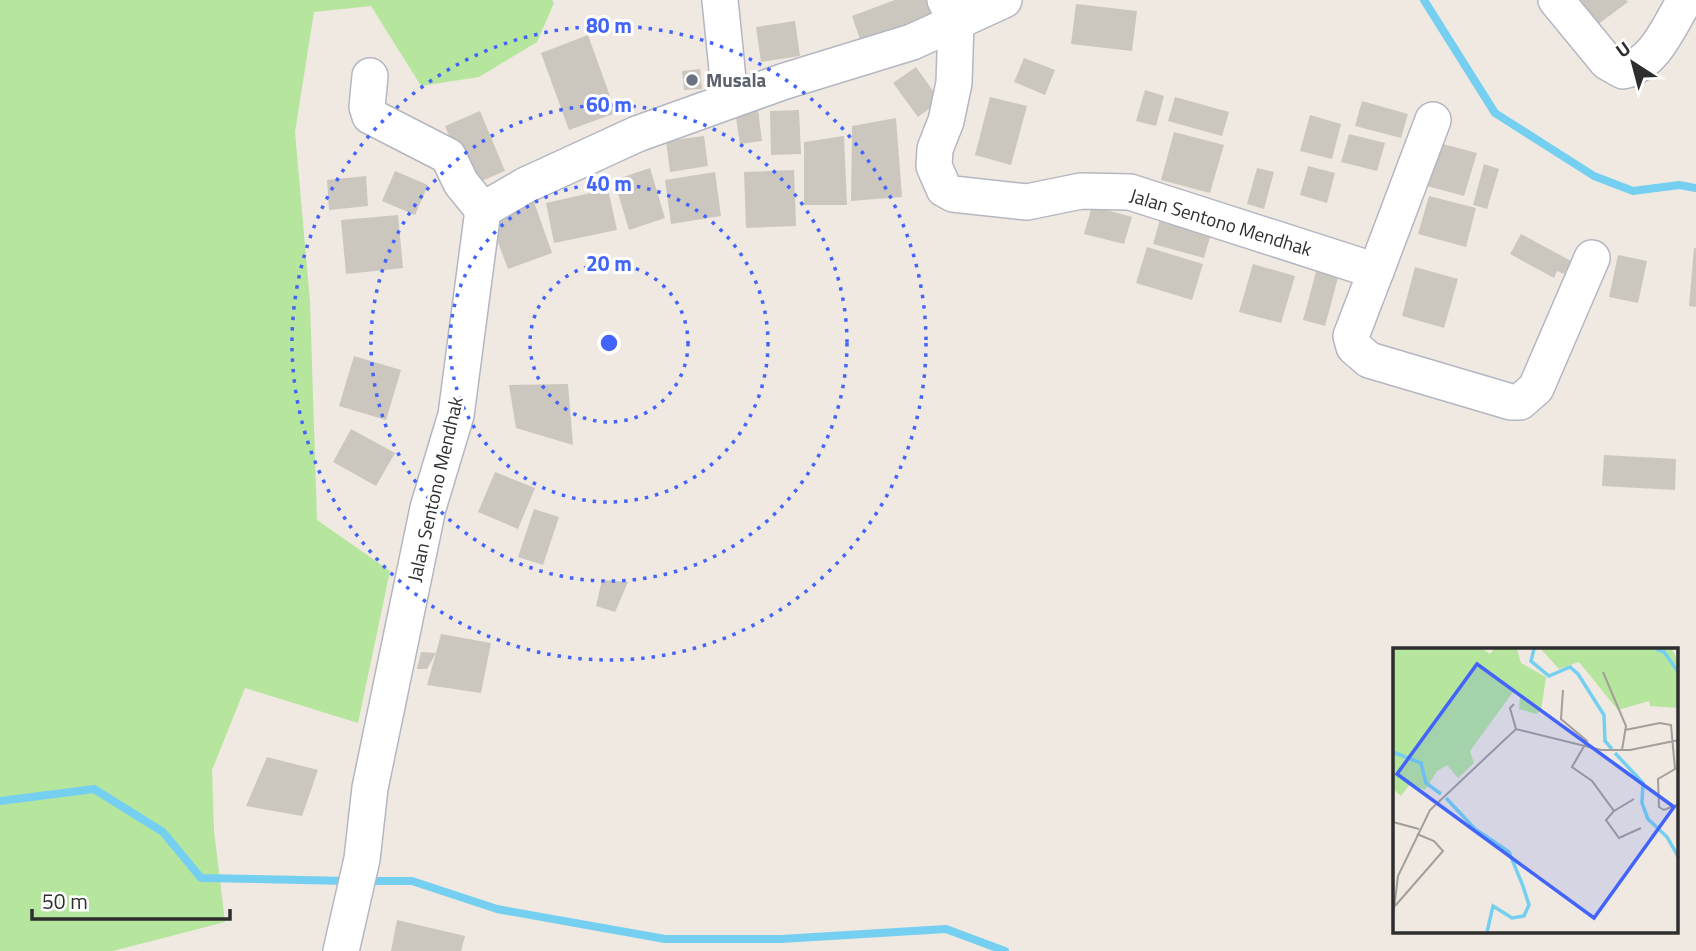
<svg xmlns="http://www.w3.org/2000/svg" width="1696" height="951" font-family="'Titillium Web',sans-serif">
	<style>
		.green { fill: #b6e59e }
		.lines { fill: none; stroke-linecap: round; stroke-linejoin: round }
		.stream { stroke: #75cff0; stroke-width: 8 }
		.building { fill: #cbc7bf }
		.minor-casing { stroke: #b4b7c1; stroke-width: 38 }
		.minor { stroke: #fff; stroke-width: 35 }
		.ring { fill: none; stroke: #4264fb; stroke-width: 3.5; stroke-dasharray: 3.5 7 }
		.worship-dot { fill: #6b7280; stroke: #fff; stroke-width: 2.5 }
		.labels { text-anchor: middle; stroke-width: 6; stroke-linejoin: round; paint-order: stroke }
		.worship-label { font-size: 19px; font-weight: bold; fill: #5b616d; stroke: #fff; text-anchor: start }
		.street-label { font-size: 19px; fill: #2e2e2e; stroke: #fff }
		.inset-river { fill: none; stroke: #75cff0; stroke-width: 3.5 }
		.inset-road { fill: none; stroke: #a29e99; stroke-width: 2 }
		.view { fill: #4264fb; fill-opacity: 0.15; stroke: #4264fb; stroke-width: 3.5 }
		.inset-edge { fill: none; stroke: #2e2e2e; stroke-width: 3.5 }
		.centre { fill: #4264fb; stroke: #fff; stroke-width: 3.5 }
		.ring-label { font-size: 21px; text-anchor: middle; font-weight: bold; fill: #4264fb; stroke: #fff; stroke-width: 6; stroke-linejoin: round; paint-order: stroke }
	</style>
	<rect width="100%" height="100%" fill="#efe9e1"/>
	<polygon class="green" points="0,0 552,0 554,3 537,42 479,77 421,86 371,6 314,12 295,132 310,302 317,520 390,571 358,723 245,688 212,770 214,830 225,922 113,951 0,951"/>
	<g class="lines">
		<g class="stream">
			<polyline points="1424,0 1495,113 1594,176 1633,191 1679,185 1696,188"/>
			<polyline points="0,801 94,789 163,832 201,878 349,881"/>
			<polyline points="365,881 412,881 497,909 665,939 781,939 946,929 1005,951"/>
		</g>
	</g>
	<g class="building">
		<polygon points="895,0 934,0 939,13 861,42 852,16"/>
		<polygon points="1572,0 1626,0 1628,2 1593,28"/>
		<polygon points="1076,4 1137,11 1132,51 1071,44"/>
		<polygon points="795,21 800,56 761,62 756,27"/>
		<polygon points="588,35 616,113 569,130 541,53"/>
		<polygon points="1024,58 1055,70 1045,95 1014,82"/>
		<polygon points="916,67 940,101 918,117 893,83"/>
		<polygon points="700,69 702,89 684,90 682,71"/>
		<polygon points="1145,90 1164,96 1156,126 1136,121"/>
		<polygon points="990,97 1027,106 1011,165 975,155"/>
		<polygon points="1175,97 1229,112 1222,136 1168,121"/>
		<polygon points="1362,101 1408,114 1401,138 1355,126"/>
		<polygon points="757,102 762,141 740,144 734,105"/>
		<polygon points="799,110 801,154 771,155 770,111"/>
		<polygon points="480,111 505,171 470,186 445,126"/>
		<polygon points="1310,115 1341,124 1332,159 1300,151"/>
		<polygon points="896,118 902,197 851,201 852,126"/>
		<polygon points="1174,132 1224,145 1210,193 1161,180"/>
		<polygon points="1349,134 1385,143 1377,171 1341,162"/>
		<polygon points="704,136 708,166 670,172 666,141"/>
		<polygon points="844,136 847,205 804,205 804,142"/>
		<polygon points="1439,143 1477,153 1464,196 1427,186"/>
		<polygon points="1484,164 1499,169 1487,209 1473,205"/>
		<polygon points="1308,166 1335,173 1327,203 1300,195"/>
		<polygon points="650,168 665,218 629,230 614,180"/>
		<polygon points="1257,168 1274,172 1264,209 1247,204"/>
		<polygon points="794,170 796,226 746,228 744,172"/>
		<polygon points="395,171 428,185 415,215 382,201"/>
		<polygon points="715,172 721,216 671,224 665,180"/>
		<polygon points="366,176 368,206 329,210 327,180"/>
		<polygon points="608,189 617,230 554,243 546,203"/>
		<polygon points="1429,196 1476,208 1466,247 1418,234"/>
		<polygon points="534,202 552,253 508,269 489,218"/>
		<polygon points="1092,206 1132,217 1124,244 1084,234"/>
		<polygon points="398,215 403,268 346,274 341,220"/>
		<polygon points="1161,216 1212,230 1204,258 1153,244"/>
		<polygon points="1521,234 1571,261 1564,274 1557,271 1554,278 1510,254"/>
		<polygon points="1147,247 1203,264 1192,300 1136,283"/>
		<polygon points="1694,248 1696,248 1696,307 1689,306"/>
		<polygon points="1618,255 1647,261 1638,303 1609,297"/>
		<polygon points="1253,264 1295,276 1281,323 1239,312"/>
		<polygon points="1415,267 1458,279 1444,328 1402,316"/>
		<polygon points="1317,268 1339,274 1325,326 1303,320"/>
		<polygon points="354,356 401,370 386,420 339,406"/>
		<polygon points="568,384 573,445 516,428 509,385"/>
		<polygon points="351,429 395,453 376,486 333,462"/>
		<polygon points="1604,455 1676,459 1675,490 1602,486"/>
		<polygon points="495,472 535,488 518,529 478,512"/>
		<polygon points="534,509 559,517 543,565 518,557"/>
		<polygon points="602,580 628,582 615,612 596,606"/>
		<polygon points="441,634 491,643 481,693 427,685 436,653 427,669 417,669 421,652 436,653"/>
		<polygon points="267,757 318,770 302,816 246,806"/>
		<polygon points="397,920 465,936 461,951 391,951"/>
	</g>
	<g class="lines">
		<defs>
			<g id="minor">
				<polyline points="720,0 730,99"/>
				<polyline points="945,0 956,22 954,83 946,121 935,149 934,166 944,189 953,194 1027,202 1081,191 1130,192 1376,271 1351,336 1354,347 1369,360 1511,402 1520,402 1536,388 1592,258"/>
				<path d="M 1556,0 L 1607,62 L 1623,71 C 1655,64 1669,26 1685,0"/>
				<polyline points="370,76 367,107 370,116 448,156 461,183 483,210"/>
				<polyline points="1376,271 1433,120"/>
				<polyline points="341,951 362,859 370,788 428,508 456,415 483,210 526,185 637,134 785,81 912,42 1004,0"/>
			</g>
		</defs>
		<use href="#minor" class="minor-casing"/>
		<use href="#minor" class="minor"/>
	</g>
	<g class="ring">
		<circle cx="609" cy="343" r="79"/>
		<circle cx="609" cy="343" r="159"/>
		<circle cx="609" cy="343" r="238"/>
		<circle cx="609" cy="343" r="317"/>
	</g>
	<circle class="worship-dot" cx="692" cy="80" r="7"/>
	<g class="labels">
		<g class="worship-label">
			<text x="706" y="87">Musala</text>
		</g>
		<g class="street-label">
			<text transform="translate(1221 222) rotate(17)" y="7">Jalan Sentono Mendhak</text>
			<text transform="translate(435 489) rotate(-77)" y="7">Jalan Sentono Mendhak</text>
		</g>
	</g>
	<g transform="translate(1393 648)">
		<rect width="285" height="285" fill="#efe9e1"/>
		<path d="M 0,1 L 90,1 L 97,6 L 101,1 L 124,1 L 128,15 L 153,29 L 148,63 L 143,66 L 126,61 L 127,48 L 120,44 L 77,103 L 81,115 L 65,130 L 54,117 L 44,123 L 32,142 L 17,136 L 8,148 L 0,141 ZM 148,1 L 279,1 L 285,13 L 285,60 L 257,58 L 256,53 L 225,62 L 186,14 L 166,21 Z" fill="#b6e59e"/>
		<path class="inset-river" d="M 141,1 L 138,13 L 156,28 L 177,19 L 185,26 L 211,67 L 212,93 L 219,101M 263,1 L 271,4 L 286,25M 0,104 L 28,115 L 33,135 L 48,146M 222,105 L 250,135 L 249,155 L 255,171 L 274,189 L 286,210M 53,150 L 82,181 L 116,204 L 130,238 L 136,257 L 131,268 L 119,270 L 100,258 L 94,284"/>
		<path class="inset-road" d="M 210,24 L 233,78 L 229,102M 170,42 L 168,71 L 194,93 L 179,119 L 199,133 L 221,163 L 213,172 L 226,190 L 248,180M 121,56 L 117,60 L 123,81M 232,82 L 267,75 L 278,77 L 282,121 L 265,131 L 266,159 L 271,162 L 286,156M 221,163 L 241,151M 0,174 L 26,181M 2,258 L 50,203 L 41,193 L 24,186M 0,269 L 5,228 L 37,162 L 123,81 L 208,102 L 237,102 L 286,92"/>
		<path class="view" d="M 84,16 L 281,159 L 201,270 L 4,126 Z"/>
		<rect width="285" height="285" class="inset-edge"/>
	</g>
	<circle cx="609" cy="343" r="10" class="centre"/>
	<g class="ring-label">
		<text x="609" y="33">80 m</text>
		<text x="609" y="112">60 m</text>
		<text x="609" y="191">40 m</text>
		<text x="609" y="271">20 m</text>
	</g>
	<g transform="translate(1633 63) rotate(324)" stroke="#ffffff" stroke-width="5" paint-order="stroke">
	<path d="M0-5L12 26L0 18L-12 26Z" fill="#2e2e2e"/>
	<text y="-10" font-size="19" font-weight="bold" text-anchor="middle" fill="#2e2e2e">U</text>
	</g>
	<path d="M32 909v10h198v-10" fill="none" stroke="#2e2e2e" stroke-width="3.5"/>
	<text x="42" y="909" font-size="21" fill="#2e2e2e" stroke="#ffffff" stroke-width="5" paint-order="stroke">50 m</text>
</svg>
